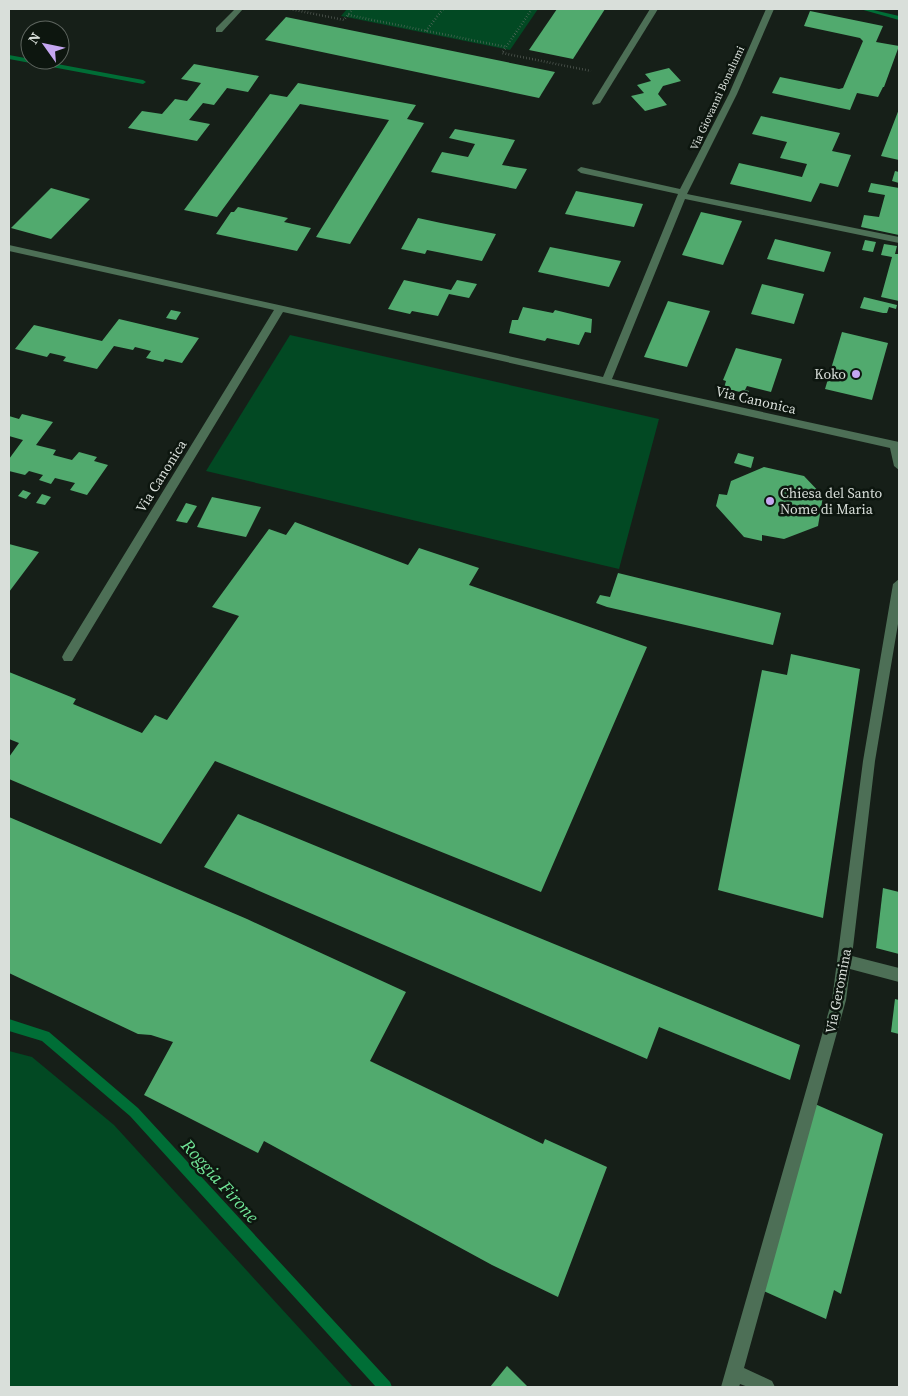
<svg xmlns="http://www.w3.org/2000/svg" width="908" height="1396" font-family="'Source Serif 4',serif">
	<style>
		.green { fill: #024923 }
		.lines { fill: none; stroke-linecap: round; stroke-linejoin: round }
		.stream { fill: #006e36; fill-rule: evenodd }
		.building { fill: #51aa6e }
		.path { stroke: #6b726c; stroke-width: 2.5; stroke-dasharray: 0.5 2.5; stroke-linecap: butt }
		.minor { fill: #4d6f56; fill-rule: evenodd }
		.poi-dot { fill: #c5a7f1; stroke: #0d160f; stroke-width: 2 }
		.labels { text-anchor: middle; stroke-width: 5; stroke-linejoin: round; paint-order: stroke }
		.far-street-label { font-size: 11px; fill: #d9dfda; stroke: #0d160f }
		.poi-label { font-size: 14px; fill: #d9dfda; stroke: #0d160f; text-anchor: end }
		.street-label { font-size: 14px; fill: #d9dfda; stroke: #0d160f }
		.near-water-label { font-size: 18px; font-style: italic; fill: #71e698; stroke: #0d160f }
	</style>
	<rect width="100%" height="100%" fill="#161f18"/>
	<g class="green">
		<polygon points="347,9 538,9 510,50 341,16"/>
		<polygon points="290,335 659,419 619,569 206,471"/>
		<polygon points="9,1051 32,1057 114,1125 353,1387 9,1387"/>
	</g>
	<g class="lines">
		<g class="stream">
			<polygon points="860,9 869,9 899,16 899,20"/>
			<polygon points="9,55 143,80 146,82 143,84 9,59"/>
			<polygon points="9,1019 49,1032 138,1108 390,1382 392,1387 376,1387 130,1116 42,1041 9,1031"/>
		</g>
	</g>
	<g class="building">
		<polygon points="557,9 605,9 573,59 529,50"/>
		<polygon points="810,11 883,26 876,42 899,46 884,87 883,87 878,97 857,93 850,110 772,93 780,77 839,89 843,88 863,41 860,38 804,26"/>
		<polygon points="286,17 555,72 539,98 265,40"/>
		<polygon points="194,64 259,76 248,92 227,88 214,105 203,103 189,120 210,124 197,141 128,128 142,111 162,114 175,99 187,101 201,83 181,79"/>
		<polygon points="669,68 681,81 663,86 658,94 667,105 645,111 631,96 644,93 637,85 651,81 645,74"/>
		<polygon points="298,83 416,105 407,119 424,123 350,244 316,237 389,120 300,104 217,217 184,210 270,94 287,97"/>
		<polygon points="899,109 898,153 899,160 881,156"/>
		<polygon points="761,116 840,133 832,151 851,155 838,187 820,183 811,202 730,184 739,163 802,177 807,164 780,158 787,142 752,134"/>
		<polygon points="455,129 515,140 502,165 527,169 516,189 431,172 442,152 468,157 475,144 449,138"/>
		<polygon points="895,171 899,172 899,183 892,181"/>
		<polygon points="871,183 899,188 899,235 861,227 864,215 879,217 885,195 868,192"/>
		<polygon points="51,188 90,199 51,239 11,228"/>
		<polygon points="576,191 643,204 634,227 565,214"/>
		<polygon points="238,207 288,218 284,222 311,228 297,251 216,234 231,212 234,212"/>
		<polygon points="701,212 742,221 723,265 682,255"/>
		<polygon points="418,218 441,223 496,234 482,261 427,250 425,254 401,249"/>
		<polygon points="775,239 831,252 824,272 767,259"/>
		<polygon points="865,240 876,242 873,252 862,250"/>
		<polygon points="884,244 897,246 895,254 899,254 899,301 881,297 892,257 881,255"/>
		<polygon points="550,247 621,261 609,287 538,272"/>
		<polygon points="404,280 451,290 457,280 477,284 469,298 449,294 438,316 412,311 410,314 388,309"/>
		<polygon points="762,284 804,294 794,324 751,314"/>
		<polygon points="864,297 897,305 896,309 889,307 887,313 883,313 860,308"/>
		<polygon points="668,301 710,311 687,367 644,357"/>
		<polygon points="523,307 553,313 555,310 592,319 591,333 585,332 579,345 547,338 545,341 509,333 512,320 518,320"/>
		<polygon points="171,310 181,312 176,320 166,318"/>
		<polygon points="119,319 199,338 182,363 165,359 163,362 146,358 151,351 135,347 133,350 114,346 97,369 63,361 66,357 63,356 50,353 47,357 15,349 34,325 102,341"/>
		<polygon points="842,332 888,343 872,400 825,389"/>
		<polygon points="736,348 782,359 771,392 747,386 745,390 749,391 748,394 724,388 726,381 723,380"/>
		<polygon points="22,414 53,422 36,445 56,450 53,455 72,460 79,452 97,457 94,461 108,465 87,495 70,490 75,483 55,478 51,484 39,480 43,475 29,471 25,475 9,471 9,459 23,440 9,436 9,416 19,419"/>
		<polygon points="738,453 754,457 751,468 734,463"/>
		<polygon points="764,467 804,476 823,496 818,526 784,539 762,535 762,541 744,537 716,506 719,494 727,495 731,481"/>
		<polygon points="23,490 31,493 26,499 18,496"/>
		<polygon points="42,494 51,497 45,505 36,503"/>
		<polygon points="212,497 261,507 246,537 197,527"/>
		<polygon points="186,503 197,506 187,523 176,521"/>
		<polygon points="295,522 408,565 419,548 479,568 469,585 647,647 541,892 215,761 161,844 9,779 9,757 19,743 9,739 9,672 76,699 73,704 142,733 155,715 167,720 239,616 212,607 269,529 286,535"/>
		<polygon points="9,544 39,552 9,592"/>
		<polygon points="618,573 781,613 773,645 607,607 596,603 600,595 610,597"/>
		<polygon points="791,654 860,669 823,918 718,890 762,670 787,675"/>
		<polygon points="238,814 800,1045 790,1080 659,1027 647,1059 204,867"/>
		<polygon points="9,817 247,919 406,992 370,1061 543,1144 545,1139 607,1167 558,1297 492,1265 264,1141 258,1153 144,1095 173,1042 151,1035 138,1034 9,973"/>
		<polygon points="883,888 899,892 899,954 876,948"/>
		<polygon points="895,999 899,1000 899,1034 891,1032"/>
		<polygon points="815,1104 883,1134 841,1294 834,1290 826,1319 759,1289"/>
		<polygon points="507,1366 528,1387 490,1387"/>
	</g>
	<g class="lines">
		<g class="path">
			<polyline points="290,9 344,20 353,9"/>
			<polyline points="532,9 502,53 591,71"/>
			<polyline points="348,15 506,47"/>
			<polyline points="426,31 443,9"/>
		</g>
		<g class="minor">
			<polygon points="235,9 243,9 222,32 216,32 216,28"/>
			<polygon points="650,9 658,9 600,103 593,105 592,103"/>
			<polygon points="766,9 774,9 737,94 687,194 899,237 899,243 685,199 612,379 899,442 899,470 894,466 890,448 283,312 72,661 64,661 62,657 64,653 274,310 9,251 9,245 603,377 678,194 581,173 577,170 581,167 680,189 729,94"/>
			<polygon points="899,579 899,618 875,761 852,956 899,968 899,982 850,969 846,1000 744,1368 772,1381 775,1387 748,1387 740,1384 739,1387 721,1387 832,1000 863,761 893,584"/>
		</g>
	</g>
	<g class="poi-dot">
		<circle cx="856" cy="374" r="5"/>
		<circle cx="770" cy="501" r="5"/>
	</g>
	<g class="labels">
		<g class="far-street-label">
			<text transform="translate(717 98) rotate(-65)" y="4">Via Giovanni Bonalumi</text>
		</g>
		<g class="poi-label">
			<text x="846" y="379">Koko</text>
			<text x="780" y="498" text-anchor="start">Chiesa del Santo<tspan x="780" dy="16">Nome di Maria</tspan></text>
		</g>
		<g class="street-label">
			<text transform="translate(756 400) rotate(13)" y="5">Via Canonica</text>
			<text transform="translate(161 476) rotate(-58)" y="5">Via Canonica</text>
			<text transform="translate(838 991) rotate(-79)" y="5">Via Geromina</text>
		</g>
		<g class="near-water-label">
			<text transform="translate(220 1181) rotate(48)" y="6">Roggia Firone</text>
		</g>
	</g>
	<rect width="908" height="1396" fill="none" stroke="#d9dfda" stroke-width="20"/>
	<g transform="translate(45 45) rotate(303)"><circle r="24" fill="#0d160f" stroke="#5f6660"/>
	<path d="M0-4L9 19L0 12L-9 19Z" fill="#c5a7f1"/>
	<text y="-8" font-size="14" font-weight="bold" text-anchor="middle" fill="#d9dfda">N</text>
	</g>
</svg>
